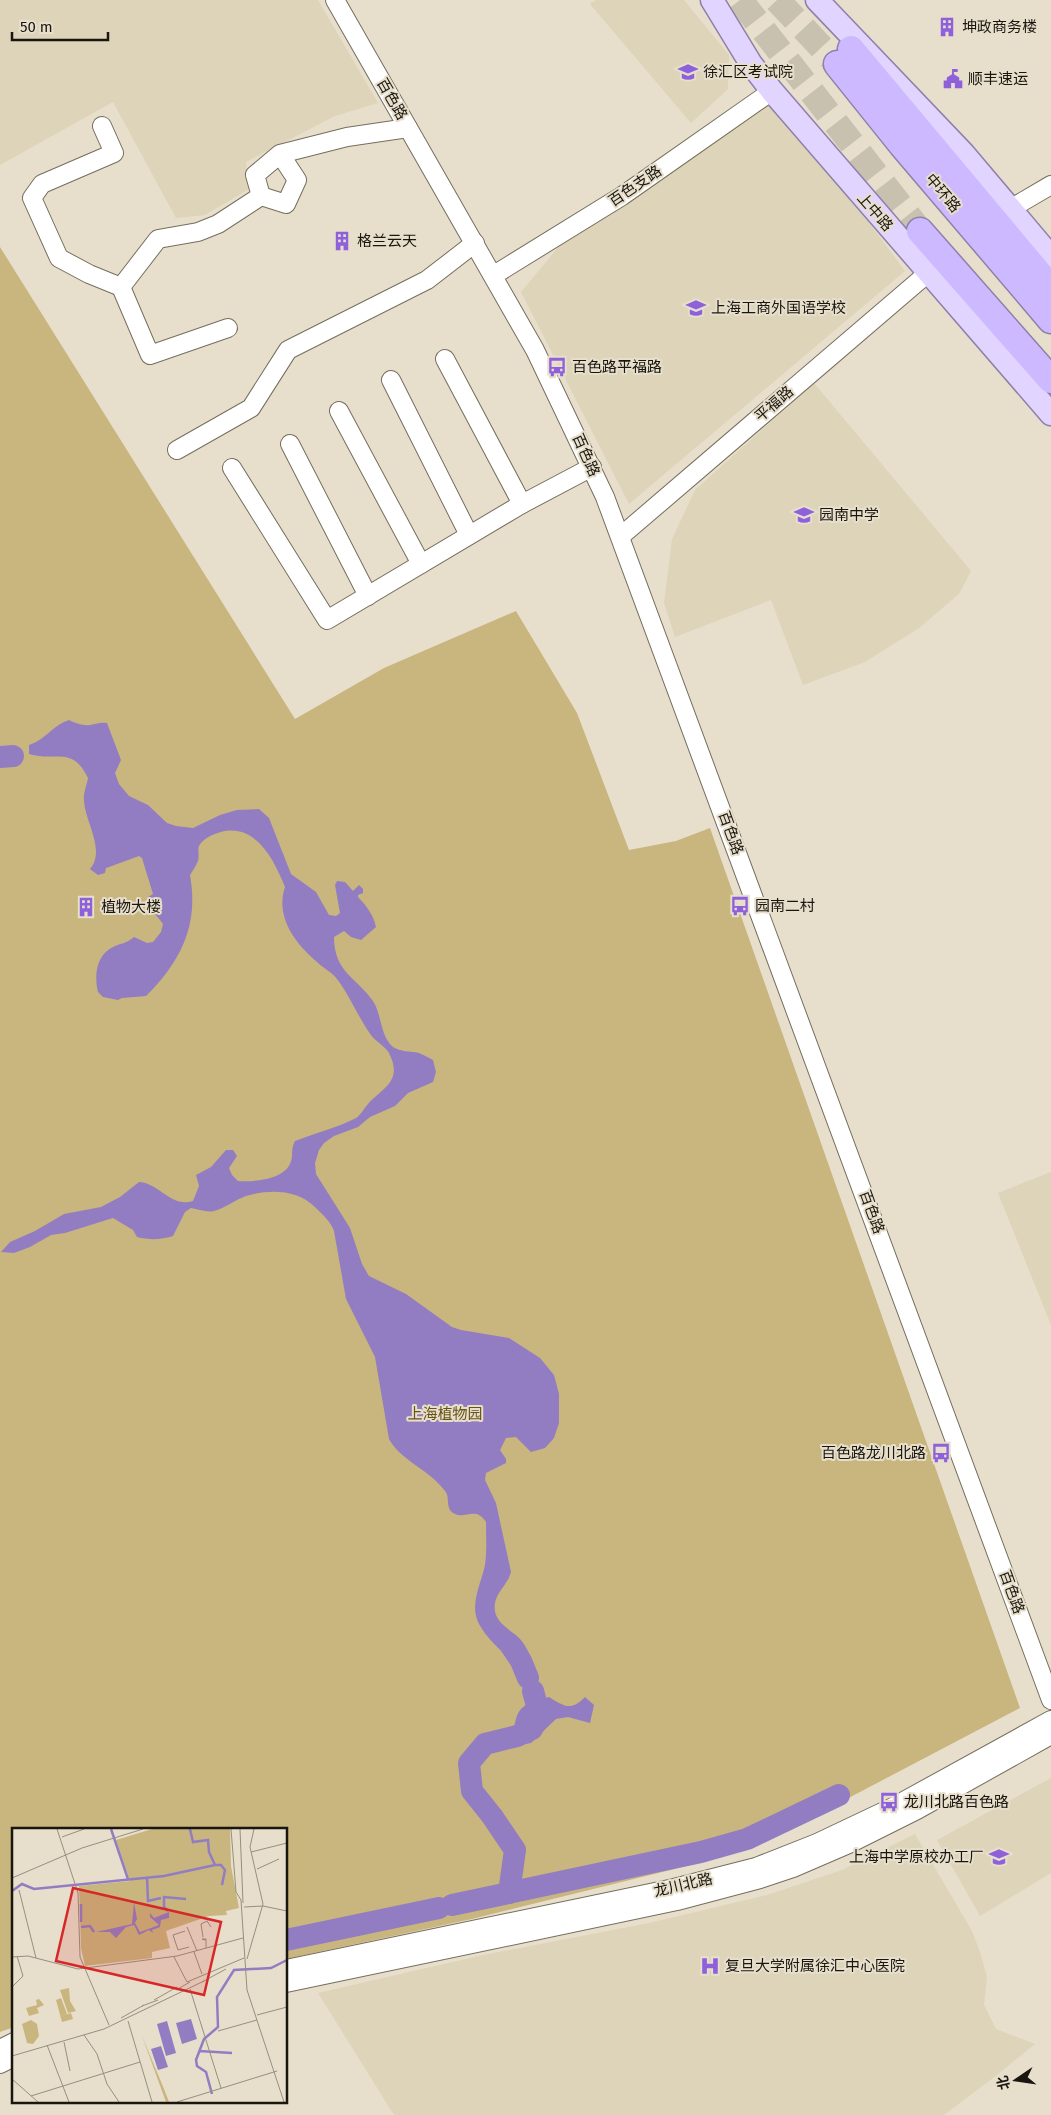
<svg xmlns="http://www.w3.org/2000/svg" width="1051" height="2115" font-family="'Fira Sans','Noto Sans SC',sans-serif">
	<style>
		.built { fill: #ded4b9 }
		.green { fill: #c9b57e }
		.water { fill: #927dc2 }
		.lines { fill: none; stroke-linecap: round; stroke-linejoin: round }
		.river { stroke: #927dc2; stroke-width: 22 }
		.highway-tunnel { stroke: #c8c1b0; stroke-width: 26; stroke-dasharray: 26 13; stroke-linecap: butt }
		.minor-casing { stroke: #756e5d; stroke-width: 20 }
		.major-casing { stroke: #8e80ab; stroke-width: 25 }
		.highway-casing { stroke: #8e80ab; stroke-width: 29 }
		.minor { stroke: #fff; stroke-width: 18 }
		.major { stroke: #e1d5ff; stroke-width: 22 }
		.highway { stroke: #cdb9ff; stroke-width: 26 }
		.labels { text-anchor: middle; stroke-width: 4; stroke-linejoin: round; paint-order: stroke }
		.poi-label { font-size: 15px; fill: #19160f; stroke: #e7dfcc; text-anchor: start }
		.street-label { font-size: 15px; fill: #19160f; stroke: #e7dfcc }
		.park-label { font-size: 15px; fill: #675317; stroke: #e7dfcc }
		.inset-river { fill: none; stroke: #927dc2; stroke-width: 2.5 }
		.inset-road { fill: none; stroke: #958f80; stroke-width: 1 }
		.view { fill: #d62828; fill-opacity: 0.15; stroke: #d62828; stroke-width: 2.5 }
		.inset-edge { fill: none; stroke: #19160f; stroke-width: 2.5 }
	</style>
	<rect width="100%" height="100%" fill="#e7dfcc"/>
	<g class="built">
		<polygon points="0,0 318,0 378,103 335,116 246,162 249,189 205,215 176,218 113,102 0,165"/>
		<polygon points="596,0 684,0 729,55 728,89 691,123 590,4"/>
		<polygon points="772,91 905,271 629,504 521,292 575,227"/>
		<polygon points="814,383 971,571 959,594 919,628 865,662 803,685 771,600 675,637 664,603 672,539 695,490"/>
		<polygon points="1051,1172 1051,1325 998,1193"/>
		<polygon points="1051,1778 1051,1873 980,1916 937,1840"/>
		<polygon points="915,1834 972,1931 980,1952 987,1977 984,2005 996,2029 1035,2044 997,2075 944,2115 394,2115 318,1993 483,1955 649,1923 767,1895 842,1870"/>
	</g>
	<polygon class="green" points="0,247 295,719 384,668 516,611 577,713 629,850 676,841 710,828 1020,1708 799,1824 707,1861 472,1919 286,1959 286,1829 14,1829 14,2027 0,2032"/>
	<g class="water">
		<path d="M 69,720 C 75,723 83,726 90,725 C 97,724 100,722 107,723 L 121,760 L 115,773 L 119,784 L 129,796 L 148,805 L 167,823 L 176,826 L 193,828 L 220,815 L 237,810 L 259,809 L 269,818 L 291,874 L 316,892 L 329,915 L 336,916 L 340,913 L 335,885 L 337,881 L 345,882 L 353,891 L 359,885 L 363,889 L 363,893 L 358,895 L 358,897 C 366,905 374,916 376,927 L 361,940 L 351,937 L 344,931 L 334,937 C 334,972 356,977 373,1001 C 382,1015 380,1036 393,1047 C 400,1052 411,1051 419,1053 C 424,1055 429,1058 433,1060 L 436,1072 L 433,1082 L 408,1093 L 395,1106 L 370,1117 L 358,1127 L 334,1136 L 324,1143 L 319,1150 L 315,1163 L 316,1174 L 350,1228 L 362,1264 L 369,1276 L 406,1294 L 452,1327 L 461,1330 L 509,1338 L 540,1358 L 554,1375 L 559,1394 L 559,1423 L 554,1438 L 545,1448 L 531,1452 L 516,1437 L 506,1438 L 500,1450 L 506,1459 L 506,1463 L 486,1473 L 485,1480 L 496,1503 L 511,1572 C 508,1584 497,1591 495,1603 C 492,1622 509,1628 520,1639 C 527,1647 531,1657 534,1667 L 520,1674 C 509,1655 489,1643 479,1624 C 469,1605 481,1584 485,1565 C 487,1551 486,1536 486,1522 C 476,1506 466,1519 455,1514 C 444,1509 451,1498 445,1491 C 430,1470 401,1461 389,1439 L 375,1357 L 346,1299 L 334,1231 C 331,1222 322,1214 315,1207 C 297,1189 269,1189 246,1196 C 235,1200 225,1208 214,1211 C 207,1213 198,1209 191,1208 L 185,1212 L 173,1236 C 160,1240 149,1240 137,1237 L 133,1230 L 113,1218 L 65,1233 L 51,1235 L 30,1247 L 14,1253 L 1,1252 L 10,1242 L 35,1231 L 64,1214 L 101,1207 L 120,1197 L 139,1182 C 159,1183 171,1208 193,1201 L 199,1186 L 196,1175 L 211,1167 L 226,1150 L 233,1150 L 237,1156 L 229,1168 L 232,1175 L 238,1181 C 254,1182 282,1180 290,1164 C 294,1156 290,1150 295,1141 C 315,1133 337,1128 356,1118 C 361,1115 364,1108 368,1104 C 384,1087 403,1081 389,1053 C 386,1047 375,1041 371,1035 C 358,1017 350,996 337,979 C 331,971 324,969 317,962 C 295,943 275,917 285,887 C 274,860 256,823 221,832 C 214,834 206,837 201,843 C 196,848 200,855 198,861 C 196,866 193,870 190,875 C 199,925 181,961 146,996 L 122,998 L 118,1000 L 103,997 L 98,992 C 94,976 96,955 113,947 C 123,942 124,945 134,937 L 147,943 L 153,942 L 161,932 L 163,924 L 149,906 L 148,897 L 153,894 L 142,858 L 139,856 L 109,867 L 106,868 L 105,873 L 98,875 L 90,869 C 106,850 85,822 84,801 C 83,793 87,785 88,778 C 72,745 56,762 29,754 L 29,745 C 45,740 53,725 69,720 Z"/>
		<path d="M 549,1697 C 565,1707 571,1711 585,1697 L 594,1705 L 590,1723 L 568,1717 L 556,1719 L 531,1743 L 519,1745 L 513,1737 C 516,1706 522,1704 549,1697 Z"/>
	</g>
	<g class="lines">
		<g class="river">
			<polyline points="0,757 13,756"/>
			<polyline points="511,1646 521,1661 528,1678"/>
			<polyline points="509,1893 515,1850 492,1816 472,1791 469,1763 485,1744 517,1736 532,1729 539,1713 533,1691"/>
			<polyline points="452,1905 701,1852 747,1839 839,1795"/>
			<polyline points="286,1940 439,1908"/>
		</g>
		<g class="highway-tunnel">
			<polyline points="740,0 920,231"/>
			<polyline points="777,0 837,64"/>
		</g>
		<defs>
			<g id="minor">
				<polyline points="335,0 535,350 605,497 1051,1700"/>
				<polyline points="102,126 114,153 42,184 32,198 59,258 89,274 121,287 158,239 198,232 218,224 261,196"/>
				<polyline points="280,154 297,180 286,204 261,196 255,175 280,154 347,137 408,128"/>
				<polyline points="1010,209 1051,185"/>
				<polyline points="494,275 622,196 772,91"/>
				<polyline points="121,287 150,355 228,328"/>
				<polyline points="391,380 469,535"/>
				<polyline points="339,411 421,564"/>
				<polyline points="290,444 368,596"/>
				<polyline points="177,450 251,408 288,350 427,280 475,243"/>
				<polyline points="232,468 327,620 522,504 445,359"/>
				<polyline points="522,504 592,467"/>
				<polyline points="621,536 928,273"/>
				<polyline points="286,1969 674,1888 756,1867 817,1843 893,1807 1051,1720"/>
				<polyline points="286,1983 677,1901 760,1879 793,1868 851,1843 917,1810 1051,1735"/>
				<polyline points="0,2049 14,2042"/>
				<polyline points="0,2064 14,2057"/>
			</g>
			<g id="major">
				<polyline points="712,0 751,64 772,91 1051,414"/>
				<polyline points="817,0 964,154 1051,257"/>
			</g>
			<g id="highway">
				<polyline points="851,49 1051,288"/>
				<polyline points="837,64 902,145 1051,320"/>
				<polyline points="920,231 1051,380"/>
			</g>
		</defs>
		<use href="#minor" class="minor-casing"/>
		<use href="#major" class="major-casing"/>
		<use href="#highway" class="highway-casing"/>
		<use href="#minor" class="minor"/>
		<use href="#major" class="major"/>
		<use href="#highway" class="highway"/>
	</g>
	<defs>
		<symbol id="building-bare" viewBox="-9 -9 18 18"><path d="M-4-6H4V6H1V3H-1V6H-4ZM-2.5-4.3h1.7v1.8h-1.7ZM.8-4.3h1.7v1.8H.8ZM-2.5-1h1.7V.8h-1.7ZM.8-1h1.7V.8H.8Z" fill="#8e61db" stroke="#e7dfcc" stroke-width="2.5" paint-order="stroke"/></symbol>
		<symbol id="school-bare" viewBox="-9 -9 18 18"><path d="M0-5L7-2L0 1L-7-2ZM-4 1L0 2.5L4 1V4Q0 6-4 4Z" fill="#8e61db" stroke="#e7dfcc" stroke-width="2.5" paint-order="stroke"/></symbol>
		<symbol id="civic-bare" viewBox="-9 -9 18 18"><path d="M-.6-6.5H3V-4.5H.6V-3L4-1V1h2V6H-6V1h2V-1L-.6-3ZM-1.2 2.5V6h2.4V2.5Z" fill="#8e61db" stroke="#e7dfcc" stroke-width="2.5" paint-order="stroke"/></symbol>
		<symbol id="bus-bare" viewBox="-9 -9 18 18"><path d="M-5-6H5V4H4V6H2V4H-2V6H-4V4H-5ZM-3.5-4V0h7V-4ZM-3.5 1.2v1.5H-2V1.2ZM2 1.2v1.5H3.5V1.2Z" fill="#8e61db" stroke="#e7dfcc" stroke-width="2.5" paint-order="stroke"/></symbol>
		<symbol id="hospital-bare" viewBox="-9 -9 18 18"><path d="M-5-5h3v3.5h4V-5h3V5h-3V1.5h-4V5h-3Z" fill="#8e61db" stroke="#e7dfcc" stroke-width="2.5" paint-order="stroke"/></symbol>
	</defs>
	<g fill-rule="evenodd">
		<use href="#building-bare" x="933" y="13" width="28" height="28"/>
		<use href="#school-bare" x="674" y="58" width="28" height="28"/>
		<use href="#civic-bare" x="939" y="65" width="28" height="28"/>
		<use href="#building-bare" x="328" y="227" width="28" height="28"/>
		<use href="#school-bare" x="682" y="294" width="28" height="28"/>
		<use href="#bus-bare" x="543" y="353" width="28" height="28"/>
		<use href="#school-bare" x="790" y="501" width="28" height="28"/>
		<use href="#bus-bare" x="726" y="892" width="28" height="28"/>
		<use href="#building-bare" x="72" y="893" width="28" height="28"/>
		<use href="#bus-bare" x="927" y="1439" width="28" height="28"/>
		<use href="#bus-bare" x="875" y="1788" width="28" height="28"/>
		<use href="#school-bare" x="985" y="1843" width="28" height="28"/>
		<use href="#hospital-bare" x="696" y="1952" width="28" height="28"/>
	</g>
	<g class="labels">
		<g class="poi-label">
			<text x="962" y="32">坤政商务楼</text>
			<text x="703" y="77">徐汇区考试院</text>
			<text x="968" y="84">顺丰速运</text>
			<text x="357" y="246">格兰云天</text>
			<text x="711" y="313">上海工商外国语学校</text>
			<text x="572" y="372">百色路平福路</text>
			<text x="819" y="520">园南中学</text>
			<text x="755" y="911">园南二村</text>
			<text x="101" y="912">植物大楼</text>
			<text x="926" y="1458" text-anchor="end">百色路龙川北路</text>
			<text x="904" y="1807">龙川北路百色路</text>
			<text x="984" y="1862" text-anchor="end">上海中学原校办工厂</text>
			<text x="725" y="1971">复旦大学附属徐汇中心医院</text>
		</g>
		<g class="street-label">
			<text transform="translate(392 99) rotate(60)" y="5">百色路</text>
			<text transform="translate(635 186) rotate(-34)" y="5">百色支路</text>
			<text transform="translate(943 193) rotate(50)" y="5">中环路</text>
			<text transform="translate(875 212) rotate(49)" y="5">上中路</text>
			<text transform="translate(774 404) rotate(-41)" y="5">平福路</text>
			<text transform="translate(586 455) rotate(66)" y="5">百色路</text>
			<text transform="translate(731 833) rotate(70)" y="5">百色路</text>
			<text transform="translate(872 1212) rotate(70)" y="5">百色路</text>
			<text transform="translate(1012 1592) rotate(70)" y="5">百色路</text>
			<text transform="translate(683 1885) rotate(-13)" y="5">龙川北路</text>
		</g>
		<g class="park-label">
			<text x="445" y="1419">上海植物园</text>
		</g>
	</g>
	<g transform="translate(12 1828)">
		<rect width="275" height="275" fill="#e7dfcc"/>
		<path d="M 140,1 L 218,1 L 219,38 L 227,80 L 214,83 L 215,87 L 197,88 L 154,103 L 158,120 L 140,124 L 140,130 L 73,138 L 69,120 L 67,58 L 118,53 L 104,12 ZM 57,160 L 58,173 L 64,183 L 56,185 L 48,162 ZM 49,170 L 55,186 L 49,188 L 59,185 L 61,191 L 50,194 L 44,172 ZM 27,171 L 32,177 L 25,180 L 27,185 L 17,188 L 14,180 L 25,177 L 24,172 ZM 19,192 L 25,196 L 27,208 L 21,216 L 15,215 L 10,196 ZM 130,208 L 152,261 L 157,274 L 154,274 Z" fill="#c9b57e"/>
		<path d="M 122,74 L 125,91 L 123,95 L 128,104 L 147,97 L 138,89 L 138,85 L 142,90 L 157,84 L 157,90 L 149,92 L 148,99 L 140,102 L 141,105 L 137,102 L 127,107 L 122,97 L 114,99 L 104,110 L 98,104 L 84,104 L 120,96 ZM 179,191 L 185,211 L 170,216 L 164,195 ZM 155,193 L 164,225 L 154,228 L 145,196 ZM 149,218 L 156,239 L 146,242 L 139,221 Z" fill="#927dc2"/>
		<path class="inset-river" d="M 99,1 L 116,51M 178,1 L 181,14 L 196,12 L 197,24 L 203,37M 135,49 L 136,73 L 149,70M 0,63 L 10,56 L 22,61 L 152,48 L 203,37 L 209,37 L 213,42 L 210,57M 156,83 L 152,79 L 152,69 L 174,71M 69,94 L 69,76M 69,99 L 78,98 L 82,104M 187,223 L 220,225M 200,266 L 194,244 L 185,238 L 184,232 L 192,211 L 206,199 L 205,169 L 222,142 L 259,140 L 275,132"/>
		<path class="inset-road" d="M 45,1 L 66,65 L 68,129 L 97,197M 219,1 L 224,64 L 229,72 L 235,162 L 272,274M 228,1 L 231,75M 50,9 L 72,1M 239,24 L 275,15M 245,41 L 267,31M 0,50 L 70,20 L 131,1M 7,62 L 24,130M 232,79 L 251,78 L 275,83M 175,99 L 185,123M 173,103 L 161,107 L 166,122 L 177,119M 191,109 L 189,96 L 195,93 L 199,99M 194,120 L 194,111 L 190,111 L 192,112 L 194,111M 182,124 L 190,146M 0,129 L 16,128 L 66,141 L 165,128 L 231,110M 162,129 L 175,154M 235,131 L 251,76 L 238,19 L 242,1M 175,154 L 232,130M 190,154 L 214,141M 0,159 L 11,148 L 5,128M 178,161 L 209,260M 164,162 L 178,154M 142,172 L 165,159M 130,178 L 146,172M 245,187 L 275,179M 109,190 L 132,177M 116,193 L 140,274M 206,203 L 245,192M 72,207 L 85,226 L 95,256 L 107,274M 52,214 L 58,243M 35,217 L 57,274M 0,228 L 92,201 L 192,153M 0,251 L 26,274M 19,268 L 128,234M 165,274 L 265,243"/>
		<path class="view" d="M 61,60 L 209,94 L 192,167 L 44,133 Z"/>
		<rect width="275" height="275" class="inset-edge"/>
	</g>
	<g transform="translate(1016 2080) rotate(257)" stroke="#e7dfcc" stroke-width="4" paint-order="stroke">
	<path d="M0-4L9 19L0 12L-9 19Z" fill="#19160f"/>
	<text y="-8" font-size="14" font-weight="bold" text-anchor="middle" fill="#19160f">北</text>
	</g>
	<path d="M12 32v8h96v-8" fill="none" stroke="#19160f" stroke-width="2.5"/>
	<text x="20" y="32" font-size="15" fill="#19160f" stroke="#e7dfcc" stroke-width="4" paint-order="stroke">50 m</text>
</svg>
